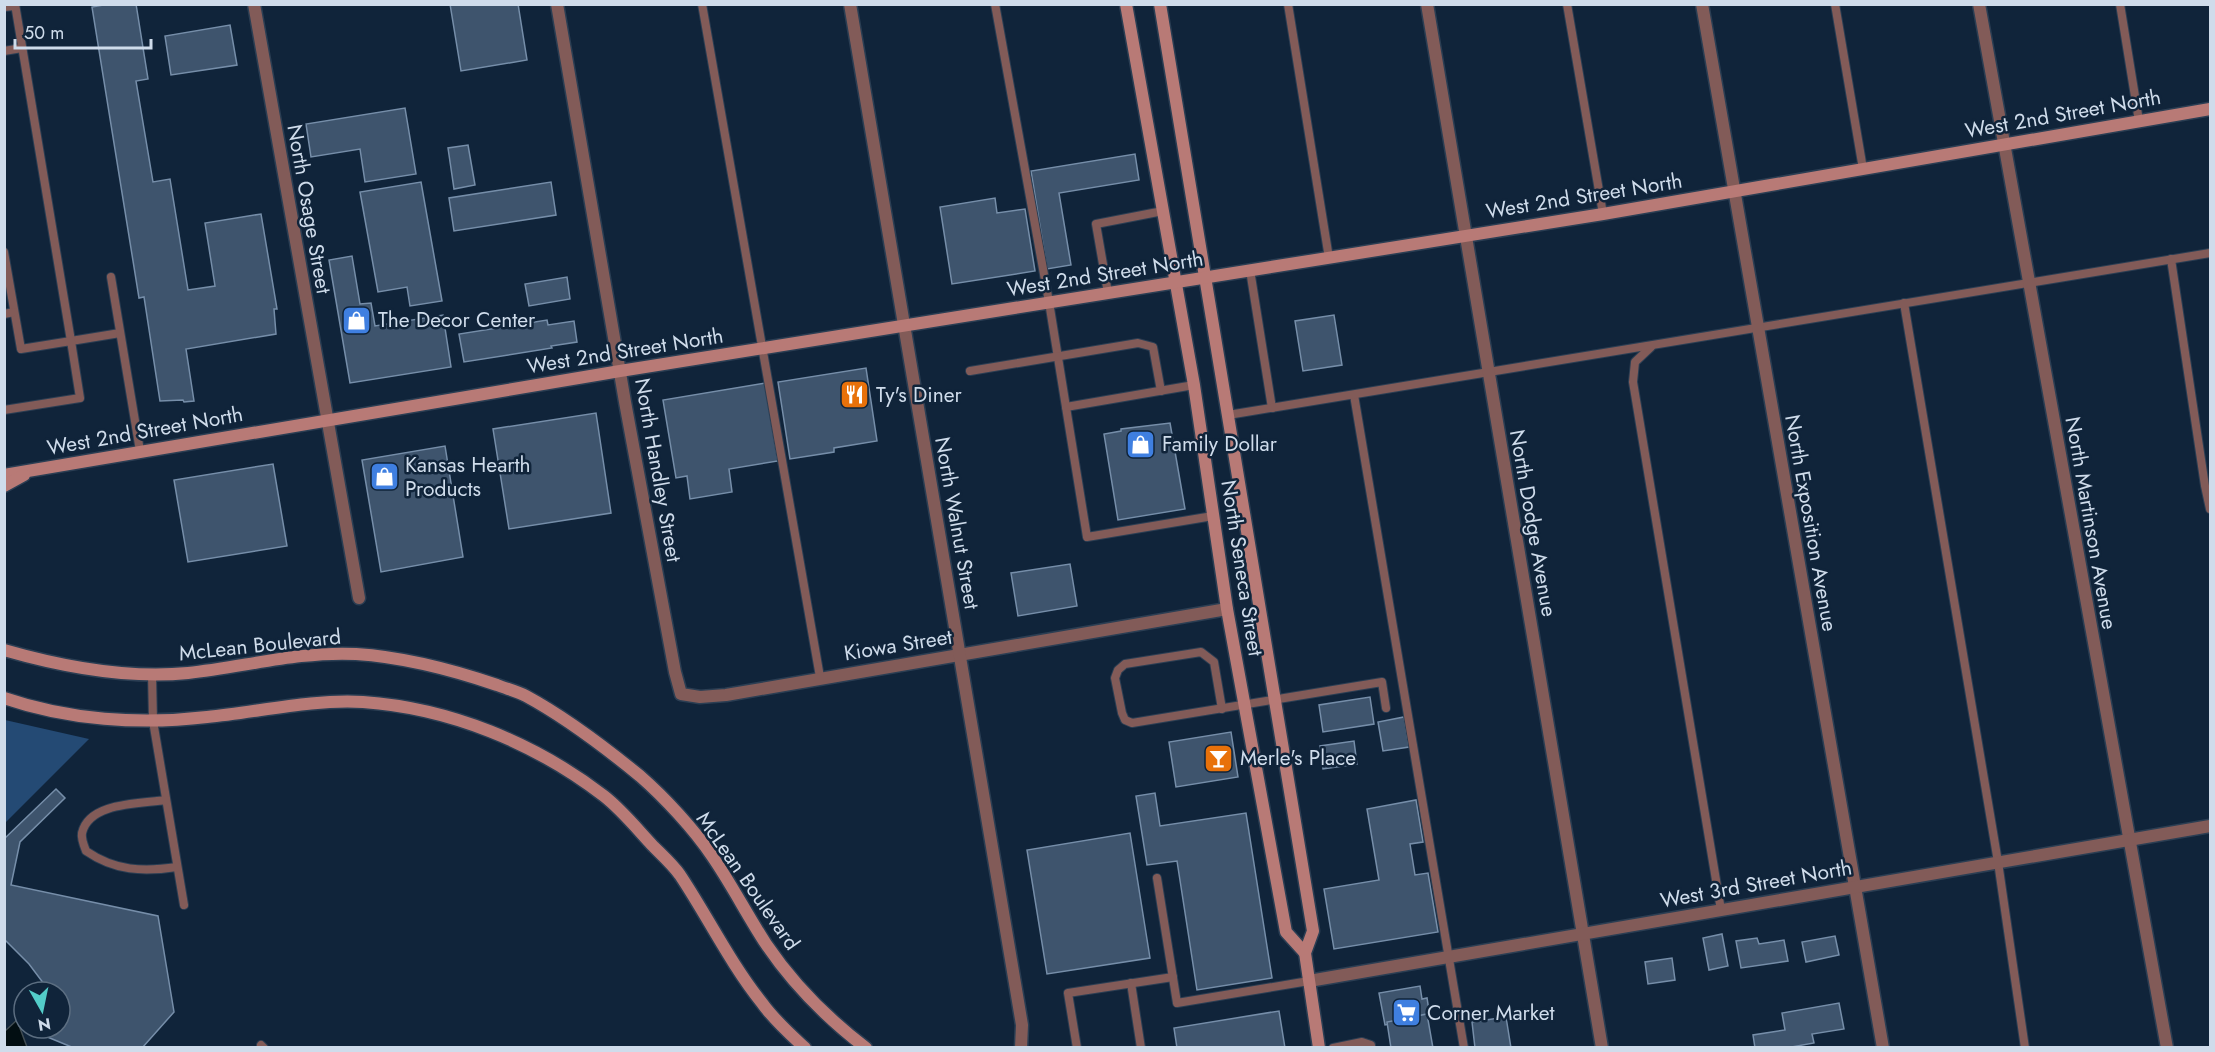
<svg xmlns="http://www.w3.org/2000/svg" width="2215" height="1052" font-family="Jost,sans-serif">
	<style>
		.green { fill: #244a74 }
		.water { fill: #020e12; stroke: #404c53; stroke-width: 1.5 }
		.building { fill: #3e546d; stroke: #768ea9; stroke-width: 1.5 }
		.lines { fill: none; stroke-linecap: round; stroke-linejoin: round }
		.lane-casing { stroke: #2b3e53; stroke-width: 10 }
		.street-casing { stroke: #2b3e53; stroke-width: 15 }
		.secondary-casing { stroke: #2b3e53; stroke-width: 15 }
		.lane { stroke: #825b58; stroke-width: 8 }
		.street { stroke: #825b58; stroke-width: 12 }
		.secondary { stroke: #b87a76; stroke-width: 12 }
		.labels { text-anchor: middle; stroke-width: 5; stroke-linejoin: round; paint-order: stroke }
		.street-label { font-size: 21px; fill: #cfdceb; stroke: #10243a }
		.poi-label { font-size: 21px; fill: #cfdceb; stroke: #10243a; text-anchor: start }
	</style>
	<rect width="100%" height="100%" fill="#10243a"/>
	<polygon class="green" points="5,720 89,739 5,823 4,720"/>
	<polygon class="water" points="17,1020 27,1047 5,1047 5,1031"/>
	<g class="building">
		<polygon points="109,4 136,4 148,79 136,81 153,182 170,179 188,290 215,286 205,223 261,214 277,309 274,309 276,334 186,349 194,401 184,402 183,400 160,401 144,297 139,298 92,7"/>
		<polygon points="450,4 518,4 527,60 461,71"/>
		<polygon points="230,25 237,65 171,75 165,36"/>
		<polygon points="405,108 416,174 365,182 360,149 311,157 306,124"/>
		<polygon points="468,145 475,185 454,189 448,148"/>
		<polygon points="1135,154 1139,180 1059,193 1071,265 1047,269 1031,171"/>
		<polygon points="421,182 442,301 410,306 407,287 378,292 360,192"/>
		<polygon points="551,182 556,215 454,231 449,198"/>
		<polygon points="995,198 997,213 1025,209 1035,271 952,284 940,207"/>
		<polygon points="352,256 360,304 371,303 375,326 443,315 451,367 350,383 329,260"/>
		<polygon points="567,277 570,299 529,306 525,284"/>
		<polygon points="1334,315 1342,365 1303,371 1295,321"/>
		<polygon points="547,320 548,325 574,321 577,342 551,346 552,348 464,362 459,334"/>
		<polygon points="866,368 877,441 834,448 834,452 790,459 778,382"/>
		<polygon points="765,383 778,461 729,469 732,492 690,499 687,476 676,478 663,400"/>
		<polygon points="596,413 611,513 509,529 493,429"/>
		<polygon points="1170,423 1185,509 1118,520 1104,434 1121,431 1121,429"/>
		<polygon points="445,446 463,557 381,572 362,460"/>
		<polygon points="273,464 287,546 188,562 174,480"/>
		<polygon points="1070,564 1077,606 1018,616 1011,573"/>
		<polygon points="1370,697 1374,724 1323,732 1319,705"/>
		<polygon points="1404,717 1409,747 1383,751 1378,722"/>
		<polygon points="1231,732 1238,777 1176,787 1169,742"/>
		<polygon points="1354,741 1357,764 1323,769 1320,746"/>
		<polygon points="56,789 65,798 20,842 11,885 158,916 174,1012 142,1048 74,1048 45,1036 48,1028 60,1028 60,992 50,992 29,964 4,939 4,839"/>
		<polygon points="1155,793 1160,826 1246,813 1272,978 1197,990 1177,861 1147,865 1136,796"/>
		<polygon points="1416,800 1423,842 1410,844 1415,875 1428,873 1438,932 1334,949 1324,889 1379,880 1367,809"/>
		<polygon points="1130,833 1150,958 1047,974 1027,850"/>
		<polygon points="1722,934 1728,966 1709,970 1703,938"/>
		<polygon points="1835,936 1839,955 1806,962 1802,942"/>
		<polygon points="1757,938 1759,944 1784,940 1788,961 1741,968 1736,941"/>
		<polygon points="1672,958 1675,980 1648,984 1645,962"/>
		<polygon points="1420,986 1422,999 1427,998 1430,1017 1385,1025 1379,993"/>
		<polygon points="1839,1003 1844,1029 1812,1034 1814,1043 1786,1048 1755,1048 1753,1035 1785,1030 1782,1013"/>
		<polygon points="1279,1011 1285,1048 1177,1048 1174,1028"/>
		<polygon points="1427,1014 1433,1048 1391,1048 1387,1022"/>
		<polygon points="1506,1017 1511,1048 1475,1048 1472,1022"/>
	</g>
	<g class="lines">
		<defs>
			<g id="lane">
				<polyline points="15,4 71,341 120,333"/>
				<polyline points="702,4 820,677"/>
				<polyline points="995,4 1049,302 1087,537 1213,516"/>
				<polyline points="1288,4 1329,258"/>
				<polyline points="1567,4 1603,214"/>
				<polyline points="1835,4 1863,169"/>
				<polyline points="2120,4 2139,121"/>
				<polyline points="4,7 15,6"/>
				<polyline points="4,51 22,48"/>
				<polyline points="4,252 21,349 71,341 80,398 4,410"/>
				<polyline points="2171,259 2205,486 2210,509"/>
				<polyline points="1250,270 1272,408"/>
				<polyline points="111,277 140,451"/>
				<polyline points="1108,293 1096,224 1163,211"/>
				<polyline points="1904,303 1998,862 2025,1048"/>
				<polyline points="4,314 14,312"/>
				<polyline points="1651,347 1635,362 1633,382 1721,910"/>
				<polyline points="970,371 1138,343 1153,347 1161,391"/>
				<polyline points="1354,395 1464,1048"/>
				<polyline points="1066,407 1194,385"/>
				<polyline points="1228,415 2210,253"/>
				<polyline points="152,674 153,721 184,905"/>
				<polyline points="1222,709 1214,662 1201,652 1125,664 1118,670 1115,678 1122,713 1125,720 1132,723 1382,682 1386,708"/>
				<path d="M 166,800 C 140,804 89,802 82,833 C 81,838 84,846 86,851 C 115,871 143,872 177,867"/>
				<polyline points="1157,878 1177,1003 1309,981"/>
				<polyline points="1131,983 1141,1048"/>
				<polyline points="261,1045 264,1048"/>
				<polyline points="1077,1048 1068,993 1173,977"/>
				<polyline points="1333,1048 1362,1042 1371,1045 1371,1048"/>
			</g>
			<g id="street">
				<polyline points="254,4 359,598"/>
				<polyline points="557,4 625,402 675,672 681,694 700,697 726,695 1227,609"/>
				<polyline points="850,4 1022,1025 1021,1048"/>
				<polyline points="1427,4 1602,1048"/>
				<polyline points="1702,4 1883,1048"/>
				<polyline points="1979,4 2167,1048"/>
				<polyline points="1309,981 2210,826"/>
			</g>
			<g id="secondary">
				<polyline points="1126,4 1194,385 1227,609 1286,932 1305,953"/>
				<polyline points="1160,4 1313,931 1305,953 1319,1048"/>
				<polyline points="4,475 620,371 1603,214 2210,109"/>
				<polyline points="4,486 24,475"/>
				<path d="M 4,650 C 63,667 127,679 188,673 C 244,667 300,651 356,654 C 403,657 453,670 497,685 C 507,689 517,691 526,696 C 563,716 607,749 640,776 C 664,797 694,829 712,856 C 732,885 747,915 766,944 C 793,984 828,1019 866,1048"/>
				<path d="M 4,698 C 68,720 140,725 207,717 C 259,712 311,699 363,702 C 450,708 535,743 604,796 C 622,810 638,830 654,847 C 663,856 673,865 680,875 C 708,917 730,963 762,1003 C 774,1020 790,1034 805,1048"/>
			</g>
		</defs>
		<use href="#lane" class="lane-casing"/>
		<use href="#street" class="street-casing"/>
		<use href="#secondary" class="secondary-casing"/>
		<use href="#lane" class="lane"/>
		<use href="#street" class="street"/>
		<use href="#secondary" class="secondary"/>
	</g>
	<defs>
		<symbol id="shop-square" viewBox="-11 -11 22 22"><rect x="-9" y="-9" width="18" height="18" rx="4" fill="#3f7fe0" stroke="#10243a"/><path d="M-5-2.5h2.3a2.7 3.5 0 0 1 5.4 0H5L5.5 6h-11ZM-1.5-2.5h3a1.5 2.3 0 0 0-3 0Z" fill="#fff"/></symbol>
		<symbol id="restaurant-square" viewBox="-11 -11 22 22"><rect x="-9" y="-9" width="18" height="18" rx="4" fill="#e8710a" stroke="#10243a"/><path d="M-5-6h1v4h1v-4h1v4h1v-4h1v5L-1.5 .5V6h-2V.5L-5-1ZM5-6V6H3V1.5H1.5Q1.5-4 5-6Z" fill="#fff"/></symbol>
		<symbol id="bar-square" viewBox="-11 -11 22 22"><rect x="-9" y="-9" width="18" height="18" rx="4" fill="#e8710a" stroke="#10243a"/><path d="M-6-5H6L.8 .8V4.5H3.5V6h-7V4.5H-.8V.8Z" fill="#fff"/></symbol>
		<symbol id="supermarket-square" viewBox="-11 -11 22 22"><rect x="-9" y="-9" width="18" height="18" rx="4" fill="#3f7fe0" stroke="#10243a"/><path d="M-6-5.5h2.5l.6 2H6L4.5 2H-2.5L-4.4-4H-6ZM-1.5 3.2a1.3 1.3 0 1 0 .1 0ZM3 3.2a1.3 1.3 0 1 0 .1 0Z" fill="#fff"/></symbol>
	</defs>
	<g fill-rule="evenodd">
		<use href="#shop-square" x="340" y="304" width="33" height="33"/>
		<use href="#restaurant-square" x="838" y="378" width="33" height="33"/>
		<use href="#shop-square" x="1124" y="428" width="33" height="33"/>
		<use href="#shop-square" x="368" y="460" width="33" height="33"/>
		<use href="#bar-square" x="1202" y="742" width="33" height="33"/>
		<use href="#supermarket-square" x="1390" y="996" width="33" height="33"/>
	</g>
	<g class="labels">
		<g class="street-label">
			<text transform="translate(2063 114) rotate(-10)" y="7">West 2nd Street North</text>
			<text transform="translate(1584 196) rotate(-9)" y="7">West 2nd Street North</text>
			<text transform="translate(309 209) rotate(80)" y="7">North Osage Street</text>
			<text transform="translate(1105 274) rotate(-9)" y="7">West 2nd Street North</text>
			<text transform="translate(625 351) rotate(-9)" y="7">West 2nd Street North</text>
			<text transform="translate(145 431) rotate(-10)" y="7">West 2nd Street North</text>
			<text transform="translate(658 470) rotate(80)" y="7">North Handley Street</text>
			<text transform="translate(957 523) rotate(80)" y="7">North Walnut Street</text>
			<text transform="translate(1533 523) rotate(80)" y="7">North Dodge Avenue</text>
			<text transform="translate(1811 523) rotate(80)" y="7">North Exposition Avenue</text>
			<text transform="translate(2091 523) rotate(80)" y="7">North Martinson Avenue</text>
			<text transform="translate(1242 568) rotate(81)" y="7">North Seneca Street</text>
			<text transform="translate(260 645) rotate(-6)" y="7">McLean Boulevard</text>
			<text transform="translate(898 645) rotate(-9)" y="7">Kiowa Street</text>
			<text transform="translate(748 881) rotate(55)" y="7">McLean Boulevard</text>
			<text transform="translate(1756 884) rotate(-10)" y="7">West 3rd Street North</text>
		</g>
		<g class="poi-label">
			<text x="378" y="327">The Decor Center</text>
			<text x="876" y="402">Ty's Diner</text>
			<text x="1162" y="451">Family Dollar</text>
			<text x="405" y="472">Kansas Hearth<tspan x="405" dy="24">Products</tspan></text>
			<text x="1240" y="765">Merle's Place</text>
			<text x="1427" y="1020">Corner Market</text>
		</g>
	</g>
	<rect width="2215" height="1052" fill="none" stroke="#cfdceb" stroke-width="12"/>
	<g transform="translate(42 1010) rotate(171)"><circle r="28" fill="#10243a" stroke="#5c6e81" stroke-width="1.5"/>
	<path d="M0-4.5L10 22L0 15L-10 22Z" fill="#53cdc9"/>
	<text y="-9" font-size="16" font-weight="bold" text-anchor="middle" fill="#cfdceb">N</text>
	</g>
	<path d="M15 39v9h136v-9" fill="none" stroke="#cfdceb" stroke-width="3"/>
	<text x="24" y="39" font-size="18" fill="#cfdceb" stroke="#10243a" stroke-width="4.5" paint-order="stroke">50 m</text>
</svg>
